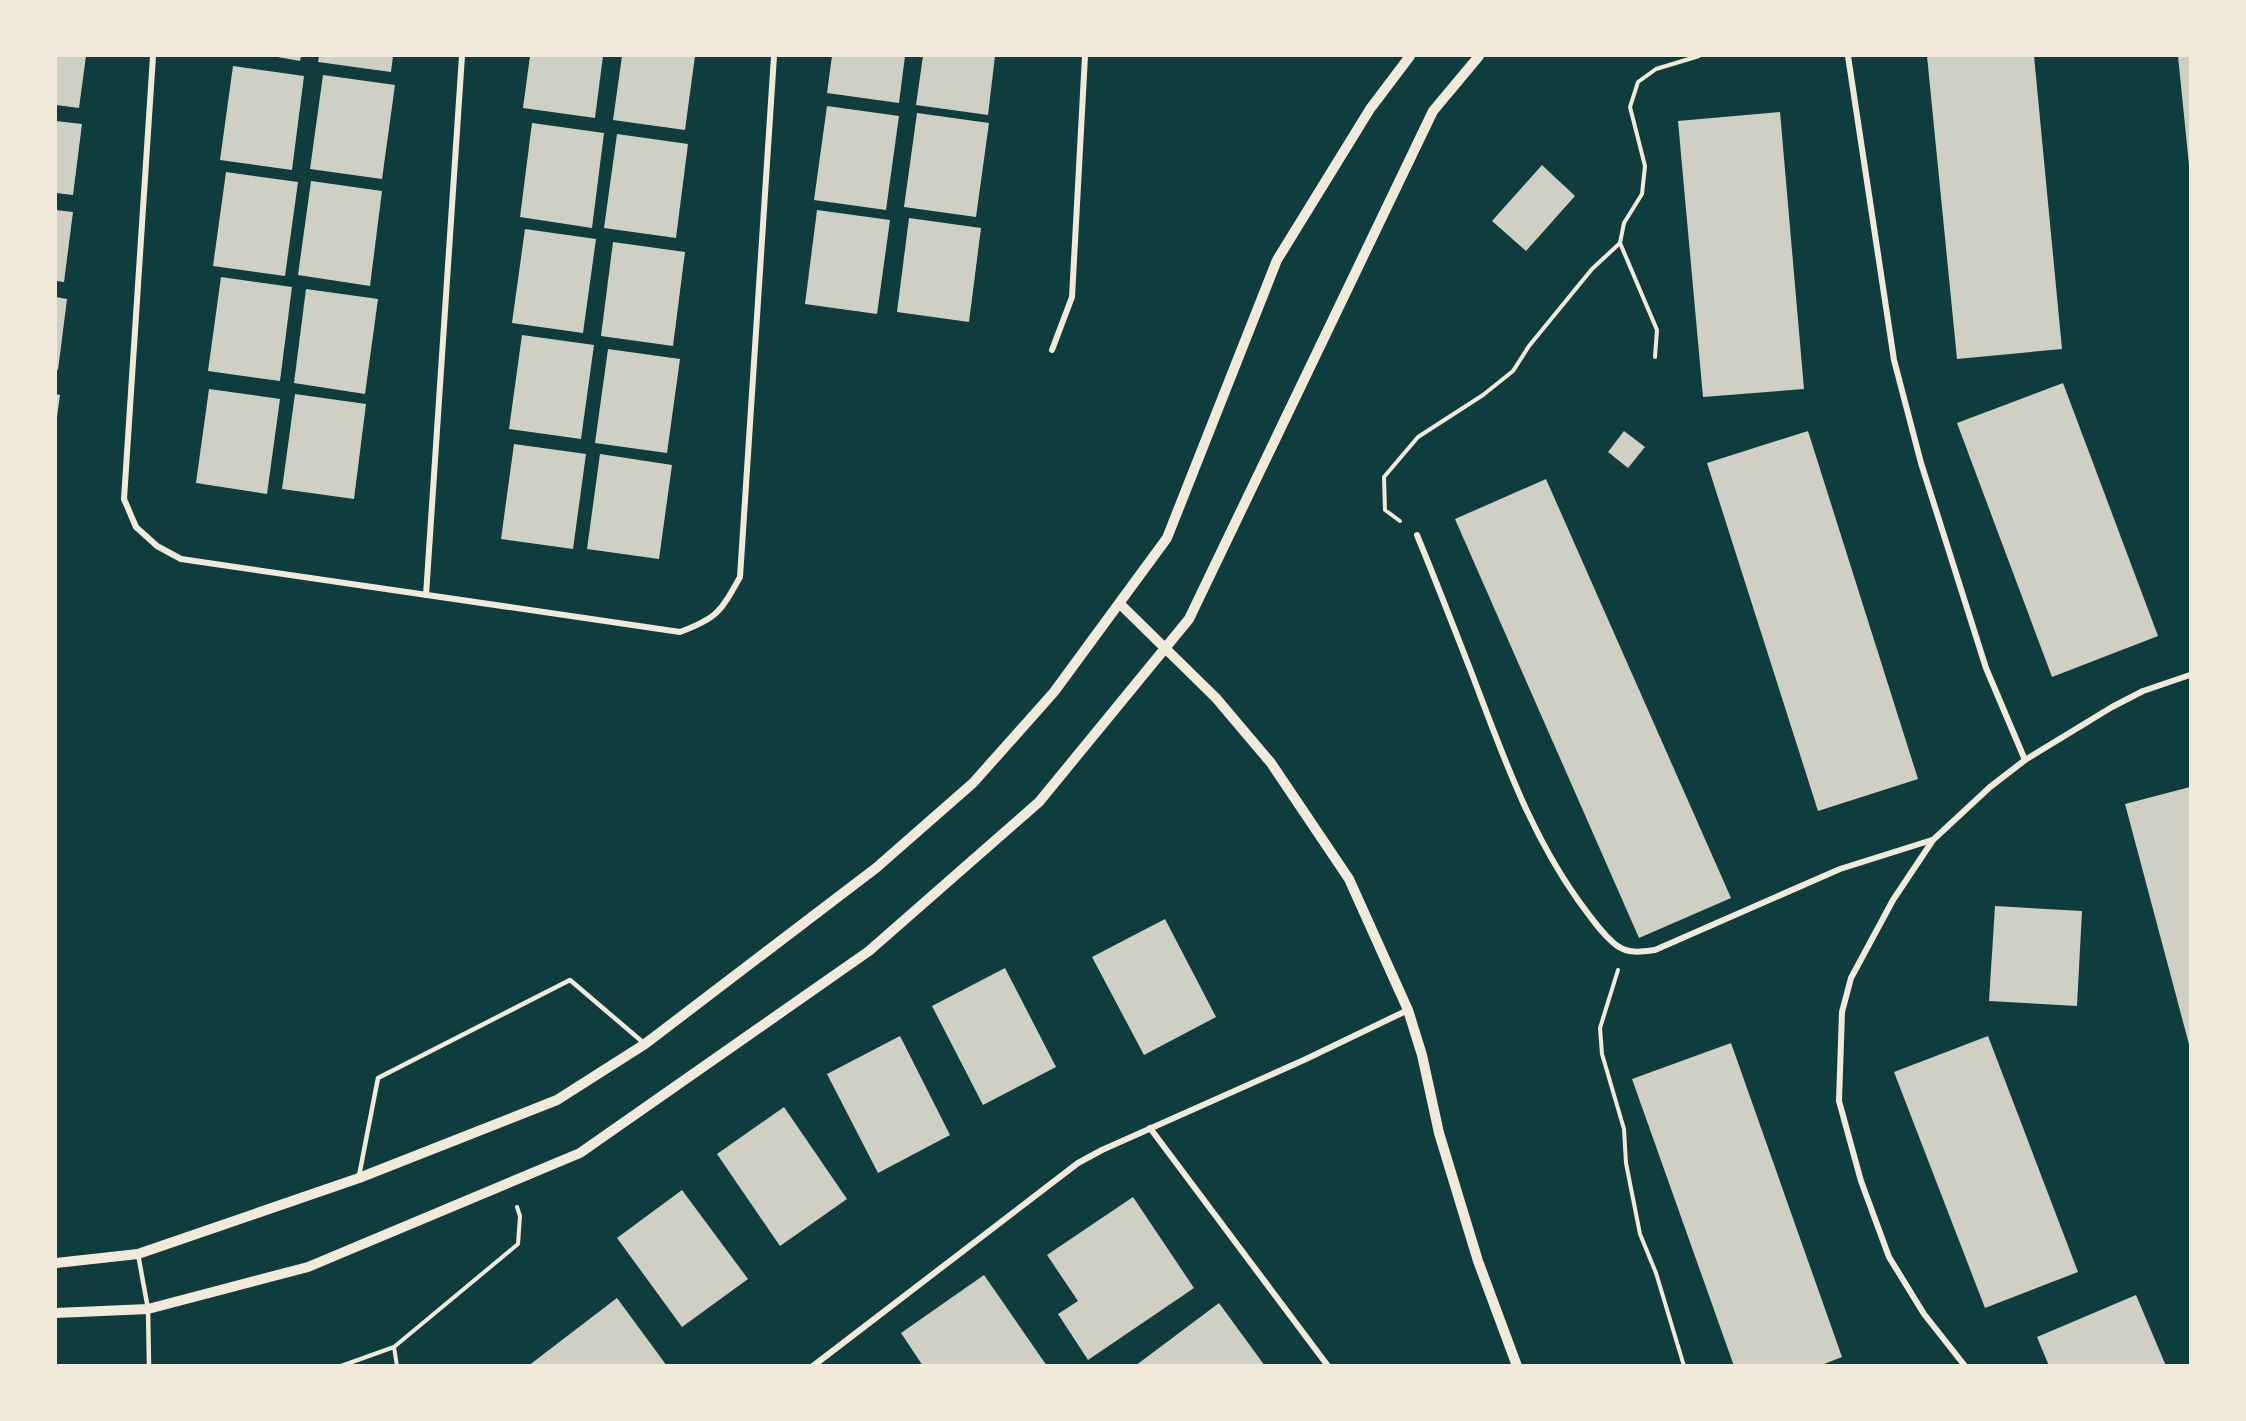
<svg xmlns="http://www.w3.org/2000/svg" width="2246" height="1421" font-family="Quicksand,sans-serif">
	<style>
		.building { fill: #cfcfc3 }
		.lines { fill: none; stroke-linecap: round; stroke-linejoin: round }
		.path { stroke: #f1e9da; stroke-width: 4 }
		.service { stroke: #f1e9da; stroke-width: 4.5 }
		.minor { stroke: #f1e9da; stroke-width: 6 }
		.tertiary { stroke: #f1e9da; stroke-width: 10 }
	</style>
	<rect width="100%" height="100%" fill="#0f3d3e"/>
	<g class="building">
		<polygon points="56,56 86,56 79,108 56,105"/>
		<polygon points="272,56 301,56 300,61"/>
		<polygon points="319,56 393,56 391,72 318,62"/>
		<polygon points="530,56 603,56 595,118 523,108"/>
		<polygon points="622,56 695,56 685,130 613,120"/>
		<polygon points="832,56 905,56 899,103 827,93"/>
		<polygon points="923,56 995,56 988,115 916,105"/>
		<polygon points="1927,56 2034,56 2062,349 1957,359"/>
		<polygon points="2178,56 2190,56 2190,165 2189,165"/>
		<polygon points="233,66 304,76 292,170 220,160"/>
		<polygon points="323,75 395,85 382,179 310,169"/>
		<polygon points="827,106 899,116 886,210 814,200"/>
		<polygon points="1780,112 1804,389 1703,397 1678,121"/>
		<polygon points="917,113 989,123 976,217 904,207"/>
		<polygon points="56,121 82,124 73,195 56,193"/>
		<polygon points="532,123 604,133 592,228 520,217"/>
		<polygon points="617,134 688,144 676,238 604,228"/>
		<polygon points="1542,165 1575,196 1526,251 1492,221"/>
		<polygon points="226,172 298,182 285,276 213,266"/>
		<polygon points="311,181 382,191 370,286 298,275"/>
		<polygon points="56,210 73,212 64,282 56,281"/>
		<polygon points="817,210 890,220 877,314 805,304"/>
		<polygon points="909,218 981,228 969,322 897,312"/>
		<polygon points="525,229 596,239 583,333 512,323"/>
		<polygon points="613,242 685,252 673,346 601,336"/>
		<polygon points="221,277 292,287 280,381 208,371"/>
		<polygon points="306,289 378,299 365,394 294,383"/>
		<polygon points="56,297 67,299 58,370 56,369"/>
		<polygon points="522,335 594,345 581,439 509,429"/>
		<polygon points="608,349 680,359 667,453 595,443"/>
		<polygon points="2063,383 2158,636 2052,677 1957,423"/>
		<polygon points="209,389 280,399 267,494 196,483"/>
		<polygon points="56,394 60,395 57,417 56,417"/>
		<polygon points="295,394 366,404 354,499 282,489"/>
		<polygon points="1624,431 1645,447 1628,468 1608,452"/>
		<polygon points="1808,431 1918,779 1818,811 1707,463"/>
		<polygon points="514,444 586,454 573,549 501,539"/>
		<polygon points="600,454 672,465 659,559 587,549"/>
		<polygon points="1546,479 1731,898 1639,938 1455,519"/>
		<polygon points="2190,787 2190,1048 2125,804"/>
		<polygon points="1995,906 2082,911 2077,1006 1989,1001"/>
		<polygon points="1165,919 1216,1017 1144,1055 1092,957"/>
		<polygon points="1005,968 1056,1067 983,1105 932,1006"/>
		<polygon points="900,1036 950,1135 878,1173 827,1074"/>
		<polygon points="1988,1036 2078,1272 1985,1308 1894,1072"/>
		<polygon points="1731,1043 1842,1357 1819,1366 1734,1366 1632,1079"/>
		<polygon points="784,1107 847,1199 780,1246 717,1154"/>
		<polygon points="682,1190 748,1279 682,1327 617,1238"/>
		<polygon points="1133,1197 1194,1288 1088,1360 1058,1314 1078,1301 1047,1255"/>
		<polygon points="984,1275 1047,1366 923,1366 901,1333"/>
		<polygon points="2136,1295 2166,1366 2049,1366 2037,1337"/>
		<polygon points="617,1298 667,1366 528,1366"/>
		<polygon points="1219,1303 1265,1366 1135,1366"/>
	</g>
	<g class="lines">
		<g class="path">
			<polyline points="1655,357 1657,330 1620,243 1624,223 1642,194 1645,166 1630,107 1638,82 1656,69 1699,56"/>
			<polyline points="1400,521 1385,510 1384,477 1418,437 1483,395 1513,371 1529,346 1592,269 1620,243"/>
			<polyline points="1618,970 1600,1028 1602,1054 1624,1129 1626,1163 1640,1234 1656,1273 1684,1366"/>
			<polyline points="341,1366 394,1347"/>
			<polyline points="397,1366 394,1347 518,1244 520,1216 517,1207"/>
		</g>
		<g class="service">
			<polyline points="359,1176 378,1078 570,980 645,1044"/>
			<polyline points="138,1254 148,1309 149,1366"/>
		</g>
		<g class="minor">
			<path d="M 153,56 L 124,499 L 136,527 L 157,546 L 181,559 L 680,632 C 718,618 721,611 740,577 L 774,56"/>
			<polyline points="1848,56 1894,360 1921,463 1986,668 2025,760"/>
			<polyline points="1052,350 1072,297 1085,56"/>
			<path d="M 1417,535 C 1436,581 1454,628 1472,674 C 1502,753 1529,831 1578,900 C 1589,915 1601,933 1616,945 C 1628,954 1641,952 1655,950 L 1840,869 L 1932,840"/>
			<polyline points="426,595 462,56"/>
			<polyline points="1150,1128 1328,1366"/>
			<polyline points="813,1366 1078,1163 1102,1150 1304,1060 1408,1010"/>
			<polyline points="1965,1366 1924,1314 1889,1257 1861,1181 1839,1101 1842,1012 1851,978 1893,900 1933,840 1990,787 2025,760 2112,707 2143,691 2190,675"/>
		</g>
		<g class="tertiary">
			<polyline points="1120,604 1216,698 1271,763 1349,879 1408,1010 1422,1055 1439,1133 1478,1261 1517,1366"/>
			<polyline points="56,1263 138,1254 359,1178 557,1100 645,1044 876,868 973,783 1054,692 1167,538 1277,260 1370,109 1410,56"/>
			<polyline points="56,1313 148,1309 308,1267 580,1153 869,951 1039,802 1189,619 1433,111 1479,56"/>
		</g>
	</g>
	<rect width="2246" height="1421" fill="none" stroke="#f1e9da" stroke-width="114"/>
</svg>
